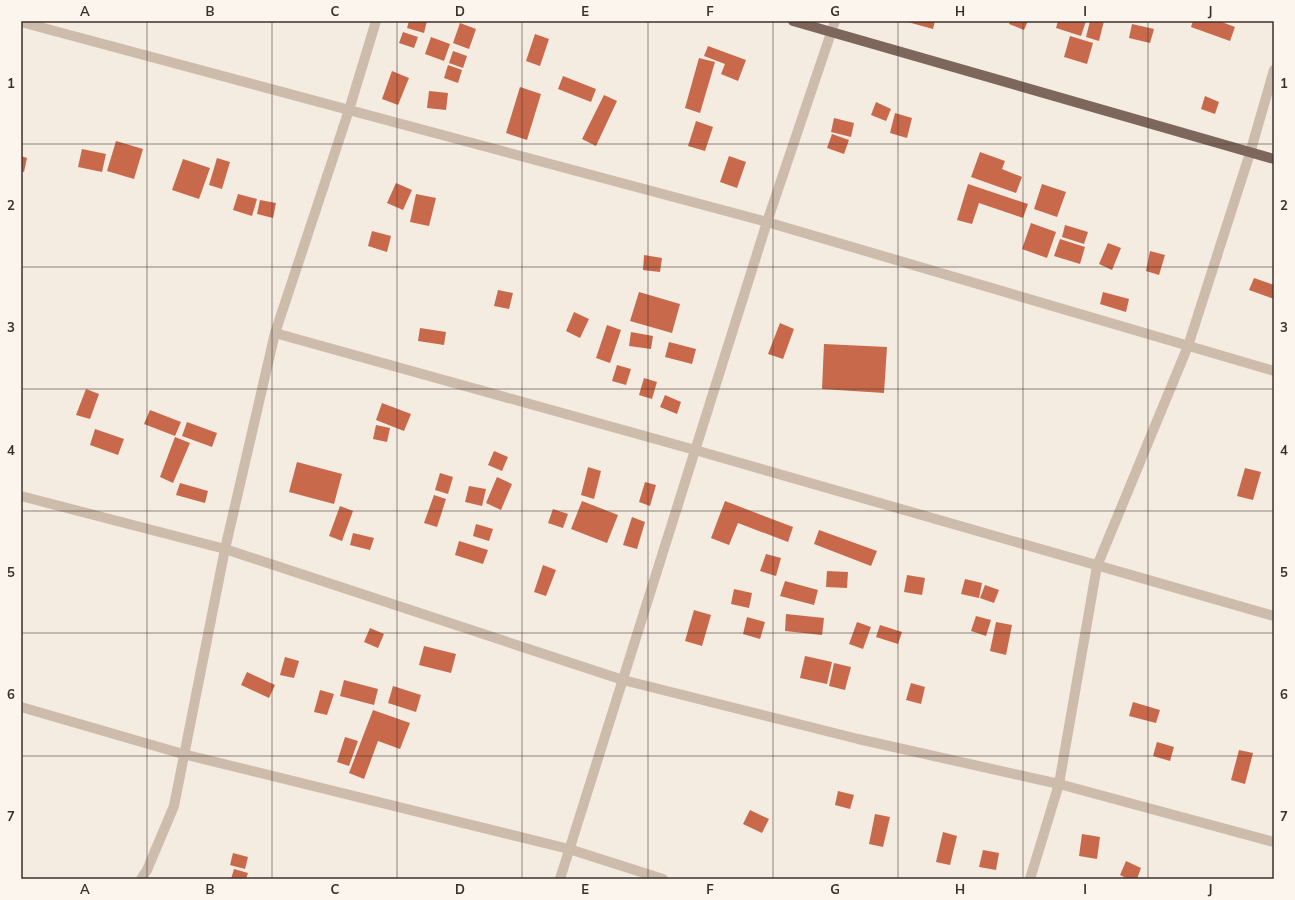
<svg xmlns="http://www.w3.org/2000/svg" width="1295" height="900" font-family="Mulish,sans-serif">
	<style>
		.building { fill: #c8694b }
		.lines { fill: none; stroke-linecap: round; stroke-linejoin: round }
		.minor { stroke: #cdbbac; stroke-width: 10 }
		.major { stroke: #7d675c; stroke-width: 10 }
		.grid { fill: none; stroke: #3b302b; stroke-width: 1; stroke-opacity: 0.55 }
		.neatline { fill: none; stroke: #3b302b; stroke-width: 1.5 }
		.grid-label { font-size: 13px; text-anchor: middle; font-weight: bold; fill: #3b302b }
	</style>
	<rect width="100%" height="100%" fill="#f4ebe1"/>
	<g class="building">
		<polygon points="409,21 427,21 424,33 407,28"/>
		<polygon points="904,21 935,21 933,29"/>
		<polygon points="1010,21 1028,21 1024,30 1009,24"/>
		<polygon points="1058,21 1086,21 1081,36 1056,28"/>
		<polygon points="1090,21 1104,21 1099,41 1086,37"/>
		<polygon points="1193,21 1219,21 1235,27 1230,41 1191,27"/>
		<polygon points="460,23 476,29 469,49 453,43"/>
		<polygon points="1132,24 1154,29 1150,43 1129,38"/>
		<polygon points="403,32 418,37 414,48 399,43"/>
		<polygon points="535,34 549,39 540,66 526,61"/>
		<polygon points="1070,36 1093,43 1087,64 1064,57"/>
		<polygon points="431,37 450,44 444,61 425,54"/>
		<polygon points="708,46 746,60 738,81 721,74 725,64 704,56"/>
		<polygon points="453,51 467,56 463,68 449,63"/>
		<polygon points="699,58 715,62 700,113 685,108"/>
		<polygon points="448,65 462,70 458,83 444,78"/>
		<polygon points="392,71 409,78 398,105 382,99"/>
		<polygon points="563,76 596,89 591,102 558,89"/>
		<polygon points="520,87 541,94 527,140 506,133"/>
		<polygon points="429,91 448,93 446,110 427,108"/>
		<polygon points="604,95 617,101 596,146 582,139"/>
		<polygon points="1205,96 1219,102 1215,114 1201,109"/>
		<polygon points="876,102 891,109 886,121 871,115"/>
		<polygon points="895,113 912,118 907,138 890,133"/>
		<polygon points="834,118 854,123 851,137 831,132"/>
		<polygon points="696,121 713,127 705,151 688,146"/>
		<polygon points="832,134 849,140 844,154 827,148"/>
		<polygon points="116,141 143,149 134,179 107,171"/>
		<polygon points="82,149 106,154 102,172 78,167"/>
		<polygon points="980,152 1005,161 1002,169 1022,177 1016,193 971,177"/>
		<polygon points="21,156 27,158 24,172 21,171"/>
		<polygon points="729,156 746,162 737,188 720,182"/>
		<polygon points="217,158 230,162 222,189 209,185"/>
		<polygon points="183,159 210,168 199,199 172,190"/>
		<polygon points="396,183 412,190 403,210 387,203"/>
		<polygon points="968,184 1028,204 1023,218 979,203 972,224 957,220"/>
		<polygon points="1042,184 1066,192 1057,217 1034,209"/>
		<polygon points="238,194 257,199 252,216 233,210"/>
		<polygon points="416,194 436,198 429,226 410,222"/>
		<polygon points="260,200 276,203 273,218 257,214"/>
		<polygon points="1031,223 1056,232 1047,258 1022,249"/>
		<polygon points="1065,225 1088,232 1084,244 1062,237"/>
		<polygon points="372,231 391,236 387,252 368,246"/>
		<polygon points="1060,239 1085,247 1080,264 1054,256"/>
		<polygon points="1108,243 1121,248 1112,270 1099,264"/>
		<polygon points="1150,251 1165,255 1159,275 1146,271"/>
		<polygon points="644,255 662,258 660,272 643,270"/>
		<polygon points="1254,278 1274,285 1274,299 1249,290"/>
		<polygon points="498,290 513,293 509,309 494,306"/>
		<polygon points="639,292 680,304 672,333 630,321"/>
		<polygon points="1103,292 1129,299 1126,312 1100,304"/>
		<polygon points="574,312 589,319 580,338 566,331"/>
		<polygon points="780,323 794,329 783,359 768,354"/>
		<polygon points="607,325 621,330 610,363 596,358"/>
		<polygon points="420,328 446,332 444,345 418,341"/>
		<polygon points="631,332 653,336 651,349 629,346"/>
		<polygon points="669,342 696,349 692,364 665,357"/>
		<polygon points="824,344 887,347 884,393 822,389"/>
		<polygon points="617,365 631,369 626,385 612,381"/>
		<polygon points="644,378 657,382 652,399 639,395"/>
		<polygon points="86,389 99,394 90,419 76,415"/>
		<polygon points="665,395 681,402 677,414 660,407"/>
		<polygon points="382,403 411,414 404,431 376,420"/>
		<polygon points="150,410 181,422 175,436 144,424"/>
		<polygon points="187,422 217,433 212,447 182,436"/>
		<polygon points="376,425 390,428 387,442 373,439"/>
		<polygon points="95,429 124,439 118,455 90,445"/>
		<polygon points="175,437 190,443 173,483 160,477"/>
		<polygon points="494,451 508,457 502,471 488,465"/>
		<polygon points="297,462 342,474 334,504 289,492"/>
		<polygon points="588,467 601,471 594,499 581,495"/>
		<polygon points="1245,468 1261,472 1253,500 1237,496"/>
		<polygon points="440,473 453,477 448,494 435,490"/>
		<polygon points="497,477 512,484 501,510 486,503"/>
		<polygon points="645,482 656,485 650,506 639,502"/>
		<polygon points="180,483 208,491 205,503 176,495"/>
		<polygon points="469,486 486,489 482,506 465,502"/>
		<polygon points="434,495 446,499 437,527 424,523"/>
		<polygon points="582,501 618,515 607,543 571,529"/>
		<polygon points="725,501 793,527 788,542 738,523 729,545 711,538"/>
		<polygon points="340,506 353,511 342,541 329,536"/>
		<polygon points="553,509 568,514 563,528 548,523"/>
		<polygon points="632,517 645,522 637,549 623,545"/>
		<polygon points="476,524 493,529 489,541 473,536"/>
		<polygon points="819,530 877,551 871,566 814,544"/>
		<polygon points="353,533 374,538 370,550 350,545"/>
		<polygon points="459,541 488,550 483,564 455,555"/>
		<polygon points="766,554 781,558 776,576 760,571"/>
		<polygon points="543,565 556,570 546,596 534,592"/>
		<polygon points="827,571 848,572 847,588 826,587"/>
		<polygon points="907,575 925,578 922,595 904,592"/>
		<polygon points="965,579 982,583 979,598 961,594"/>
		<polygon points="785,581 818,590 814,605 780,596"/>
		<polygon points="985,585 999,590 994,603 980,598"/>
		<polygon points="734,589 752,593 749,608 731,604"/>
		<polygon points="694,610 711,615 702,646 685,641"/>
		<polygon points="786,614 824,618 822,635 785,631"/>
		<polygon points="976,616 991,620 986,636 971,631"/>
		<polygon points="747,617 765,622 760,639 743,634"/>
		<polygon points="857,622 871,627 863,649 849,644"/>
		<polygon points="996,622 1012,625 1006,655 990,651"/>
		<polygon points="880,625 902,632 898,644 876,637"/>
		<polygon points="370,628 384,634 378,648 364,642"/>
		<polygon points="424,646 456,654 451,673 419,665"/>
		<polygon points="805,656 832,662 827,684 800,678"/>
		<polygon points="285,657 299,661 294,678 280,675"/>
		<polygon points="834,663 851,667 845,690 829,686"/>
		<polygon points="247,672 275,685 269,698 241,685"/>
		<polygon points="344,680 378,689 374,705 340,696"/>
		<polygon points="911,683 925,687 921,704 906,700"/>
		<polygon points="393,686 421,695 416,712 388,703"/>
		<polygon points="320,690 334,694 327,715 314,712"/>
		<polygon points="1133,702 1160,710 1156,723 1129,716"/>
		<polygon points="373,710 410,723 400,749 378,741 364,779 349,773"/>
		<polygon points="345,737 358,741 349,766 337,762"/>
		<polygon points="1157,742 1174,747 1170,761 1153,756"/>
		<polygon points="1239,750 1253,753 1245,784 1231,780"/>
		<polygon points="838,791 854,795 850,809 835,805"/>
		<polygon points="750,810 769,819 762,833 743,824"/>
		<polygon points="875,814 890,817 883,847 869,844"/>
		<polygon points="943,832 957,836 950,865 936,862"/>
		<polygon points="1082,834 1100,837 1097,859 1079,856"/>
		<polygon points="983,850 999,853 996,870 979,867"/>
		<polygon points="233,853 248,857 245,869 230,865"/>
		<polygon points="1126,861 1141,868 1137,879 1128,879 1120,875"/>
		<polygon points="234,869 248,873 246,879 231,879"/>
	</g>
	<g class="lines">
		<g class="minor">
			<polyline points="21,22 767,222 1274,371"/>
			<polyline points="275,333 695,450 1274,616"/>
			<polyline points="21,496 225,549 623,680 858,739 1059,784 1274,842"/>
			<polyline points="21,707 183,754 569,849 663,879"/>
			<polyline points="141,879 147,870 174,806 225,549 275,333 349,110 376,21"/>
			<polyline points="560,879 767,222 835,21"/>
			<polyline points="1030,879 1059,784 1097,566 1188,346 1250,153 1274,70"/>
		</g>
		<polyline class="major" points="793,21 1274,159"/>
	</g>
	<path class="grid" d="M 147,21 L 147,879M 272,21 L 272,879M 397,21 L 397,879M 522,21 L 522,879M 648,21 L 648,879M 773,21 L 773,879M 898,21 L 898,879M 1023,21 L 1023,879M 1148,21 L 1148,879M 21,144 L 1274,144M 21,267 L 1274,267M 21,389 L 1274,389M 21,511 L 1274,511M 21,633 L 1274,633M 21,756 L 1274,756"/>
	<rect width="1295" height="900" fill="none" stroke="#fbf5ee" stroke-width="44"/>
	<rect x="22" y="22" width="1251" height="856" class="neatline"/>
	<g class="grid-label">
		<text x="85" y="16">A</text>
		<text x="210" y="16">B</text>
		<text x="335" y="16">C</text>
		<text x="460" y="16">D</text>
		<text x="585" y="16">E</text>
		<text x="710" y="16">F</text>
		<text x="835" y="16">G</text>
		<text x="960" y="16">H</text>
		<text x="1085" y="16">I</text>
		<text x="1210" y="16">J</text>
		<text x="11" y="88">1</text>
		<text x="1284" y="88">1</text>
		<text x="11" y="210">2</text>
		<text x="1284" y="210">2</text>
		<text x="11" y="332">3</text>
		<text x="1284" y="332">3</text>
		<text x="11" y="455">4</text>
		<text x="1284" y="455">4</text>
		<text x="11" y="577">5</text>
		<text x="1284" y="577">5</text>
		<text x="11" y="699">6</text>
		<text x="1284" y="699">6</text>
		<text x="11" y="821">7</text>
		<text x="1284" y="821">7</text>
		<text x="85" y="894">A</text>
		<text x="210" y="894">B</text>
		<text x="335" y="894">C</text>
		<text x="460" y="894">D</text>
		<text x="585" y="894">E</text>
		<text x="710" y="894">F</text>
		<text x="835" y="894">G</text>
		<text x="960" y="894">H</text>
		<text x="1085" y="894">I</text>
		<text x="1210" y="894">J</text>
	</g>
</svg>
